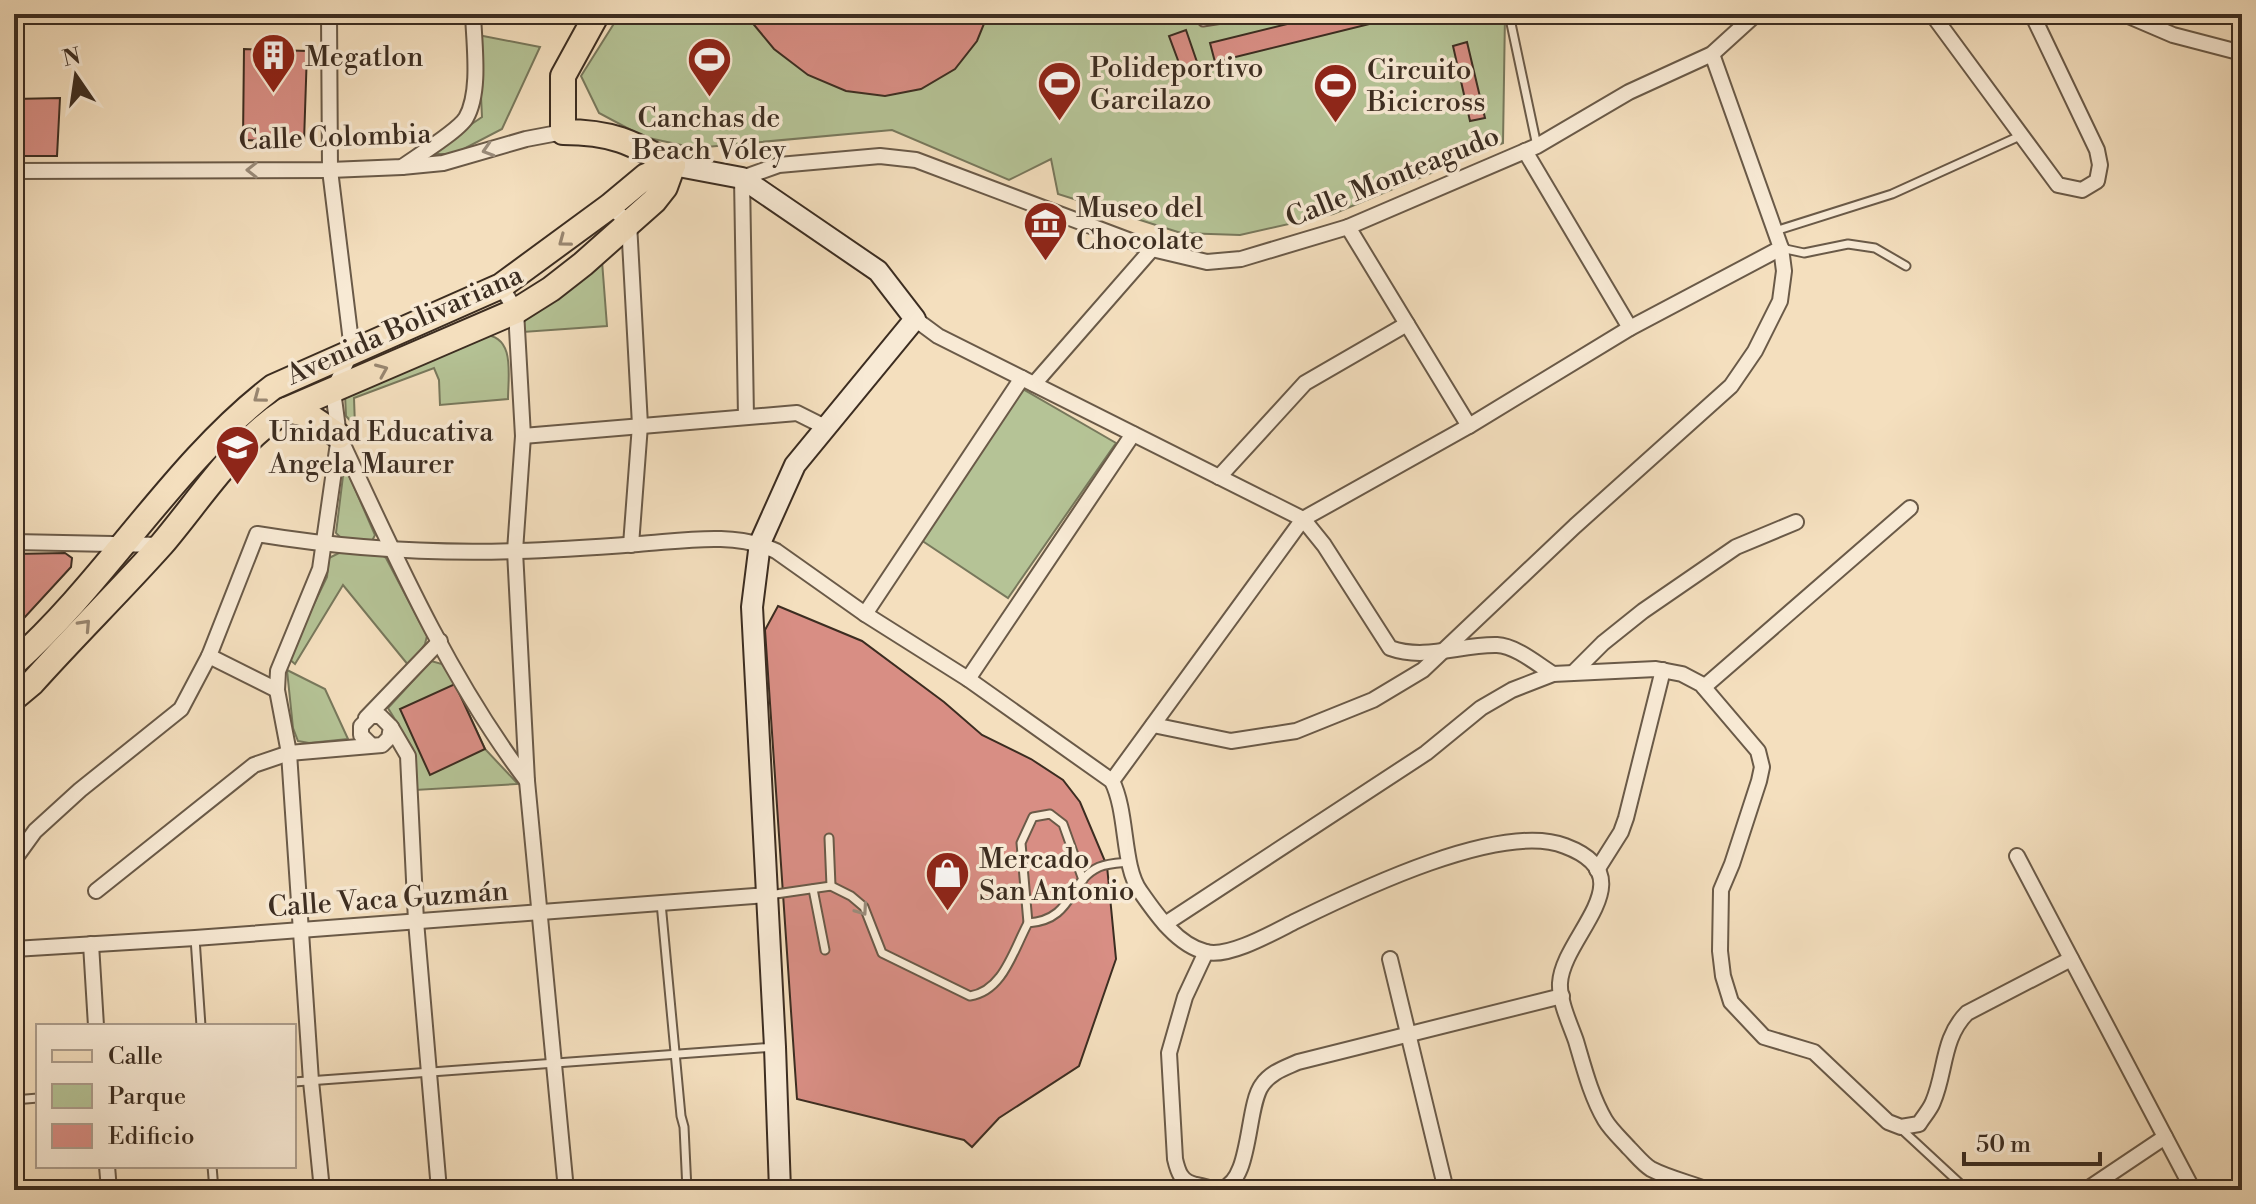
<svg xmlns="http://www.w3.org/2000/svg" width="2256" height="1204" font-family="'Libre Bodoni',serif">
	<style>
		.green { fill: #b5c396; stroke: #78785c; stroke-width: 2 }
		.building { fill: #d88e84; stroke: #3c2d21; stroke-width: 2 }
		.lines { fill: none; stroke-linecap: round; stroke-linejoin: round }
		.lane-casing { stroke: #6a5a48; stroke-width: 11 }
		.street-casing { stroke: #6a5a48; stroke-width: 18 }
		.secondary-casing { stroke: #3c2d21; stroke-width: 24 }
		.primary-casing { stroke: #3c2d21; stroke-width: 28 }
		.lane { stroke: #f8ead5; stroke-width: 7 }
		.street { stroke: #f8ead5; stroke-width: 14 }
		.secondary { stroke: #f8ead5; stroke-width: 20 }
		.primary { stroke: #f4dfbe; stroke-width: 24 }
		.oneway { stroke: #9a8c7b }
		.oneway2 { stroke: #988670 }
		.labels { text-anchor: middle; stroke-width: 7; stroke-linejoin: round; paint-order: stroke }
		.poi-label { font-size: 28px; fill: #3c2d21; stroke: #f8ead5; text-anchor: start }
		.street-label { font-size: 28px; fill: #3c2d21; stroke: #f8ead5 }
	</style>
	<rect width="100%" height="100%" fill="#f4dfbe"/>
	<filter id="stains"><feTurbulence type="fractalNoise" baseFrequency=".0025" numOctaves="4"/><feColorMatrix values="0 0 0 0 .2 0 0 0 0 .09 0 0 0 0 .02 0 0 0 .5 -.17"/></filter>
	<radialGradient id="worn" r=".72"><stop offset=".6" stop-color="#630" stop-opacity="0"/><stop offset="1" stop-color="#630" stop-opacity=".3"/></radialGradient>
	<g class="green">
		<polygon points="620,14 1505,14 1503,143 1333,214 1240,235 1181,233 1058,194 1051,159 1009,180 892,130 695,148 644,137 599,113 581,76"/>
		<polygon points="478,35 540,47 502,129 454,154 427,154 482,117"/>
		<polygon points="602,261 607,326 523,332 520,314"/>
		<path d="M 483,335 C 516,335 508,376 508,399 L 440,405 L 439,380 L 434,368 L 354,398 L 355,426 L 346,416 L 345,394 Z"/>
		<polygon points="1016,385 1116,443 1008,598 918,538"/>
		<polygon points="348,473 375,535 372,541 342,539 336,533 343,476"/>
		<polygon points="341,552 381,554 386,558 427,636 425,644 409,666 343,585 295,664 288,658 327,577 329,558"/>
		<polygon points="431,661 442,664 455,684 485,749 518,784 415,790 413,749 388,708"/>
		<polygon points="287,670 325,689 348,739 309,743 298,741 293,728"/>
	</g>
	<g class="building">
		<polygon points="745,14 988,14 977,41 955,69 921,89 885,96 846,91 808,75 774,49"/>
		<polygon points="1328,14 1410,14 1215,62 1210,43"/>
		<polygon points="1186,30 1198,65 1182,71 1169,36"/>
		<polygon points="1467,42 1485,118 1470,121 1453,46"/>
		<polygon points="244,49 307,51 304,142 243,140"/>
		<polygon points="60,98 57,156 14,156 14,99"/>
		<polygon points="65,553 72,558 71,567 14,629 14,554"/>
		<polygon points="778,606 862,641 944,702 982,735 1031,759 1063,780 1080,802 1107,866 1116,959 1079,1066 999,1118 972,1147 964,1140 797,1099 765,630"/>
		<polygon points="455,684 485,749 430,775 400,709"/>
	</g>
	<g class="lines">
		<defs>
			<g id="lane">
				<polyline points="1195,14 1203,22 1254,14"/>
				<polyline points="1509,14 1537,146"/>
				<polyline points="1037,18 1047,14"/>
				<polyline points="1775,231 1892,194 2022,135"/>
				<polyline points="1781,248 1804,253 1848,244 1875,248 1906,266"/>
				<polyline points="829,838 831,886"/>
				<polyline points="813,889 825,950"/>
				<path d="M 769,895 L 831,886 L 851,896 L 864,907 L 882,953 L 970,996 C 1003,991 1013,951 1028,923 C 1074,920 1068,881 1099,867 C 1109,863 1120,863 1130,862"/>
				<polyline points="661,903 681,1116 684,1127 687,1190"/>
				<polyline points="1028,923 1021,843 1033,817 1050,814 1063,824 1083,880"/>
				<polyline points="195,938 201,1026"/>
				<polyline points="294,1082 775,1047"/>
				<polyline points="14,1100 38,1098"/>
				<polyline points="1899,1127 1967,1190"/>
				<polyline points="212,1166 214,1190"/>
			</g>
			<g id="street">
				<polyline points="1932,14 2058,185 2082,190 2097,181 2100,165 2097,150 2032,14"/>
				<polyline points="2124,14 2173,35 2242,53"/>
				<polyline points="1525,151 1630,328"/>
				<path d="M 402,167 C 416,157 458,131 466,118 C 481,92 474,44 473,14"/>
				<polyline points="14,171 330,170 402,167 443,163 526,139 563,132"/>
				<polyline points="610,206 629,223 640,425 631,545"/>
				<polyline points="1348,227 1469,426"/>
				<polyline points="501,286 516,311 523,436 515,551 527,781 566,1190"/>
				<path d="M 915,319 L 938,336 L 1303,519 L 1324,545 L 1390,648 C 1426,661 1460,644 1497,645 C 1516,646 1537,664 1553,674"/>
				<polyline points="1034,384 1152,249"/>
				<polyline points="746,417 742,178 779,165 880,156 916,160 1152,249 1207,262 1241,259 1348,227 1537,146 1629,92 1712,54 1756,14"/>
				<path d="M 339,436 C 394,554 448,677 527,781"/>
				<polyline points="523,436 797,413 825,427"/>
				<polyline points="1219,477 1305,383 1407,324"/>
				<polyline points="14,542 161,545"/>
				<polyline points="865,614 1022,378"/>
				<polyline points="209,656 277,690"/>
				<polyline points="1575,671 1603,643 1643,611 1736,547 1796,522"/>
				<polyline points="968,679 1133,434"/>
				<polyline points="1704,687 1910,508"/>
				<polyline points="366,718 440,641"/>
				<polyline points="1153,725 1231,741 1296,731 1373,700 1423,670 1575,526 1731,386 1755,351 1780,301 1784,271 1781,248"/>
				<polyline points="391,727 408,756 416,921 439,1190"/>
				<polyline points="1112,781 1303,519 1469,426 1630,328 1781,248 1712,54"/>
				<polyline points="2242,786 2240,789 2242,805"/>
				<polyline points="2017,856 2193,1190"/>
				<path d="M 14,860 L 35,831 L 80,790 L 181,709 L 209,656 L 257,534 C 343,548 430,554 517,551 C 557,550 598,547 638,544 C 683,541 734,531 776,551 L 865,614 L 968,679 L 1112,781 C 1128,813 1122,866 1140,891 C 1156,914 1177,945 1206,952 C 1229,958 1274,932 1296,921 C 1357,891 1501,821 1565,846 C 1648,877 1563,935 1560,983 C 1559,1001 1570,1024 1576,1041 C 1584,1068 1591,1096 1605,1120 C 1611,1130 1621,1139 1629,1148 C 1636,1155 1643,1164 1651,1169 C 1668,1178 1690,1183 1708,1190"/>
				<polyline points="1597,870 1621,832 1626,818 1663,670"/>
				<polyline points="96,891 254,765 289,753 382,745 389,738 391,727 380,716 371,716 361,726 361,735 371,745"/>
				<path d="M 1165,924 L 1426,753 L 1481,708 L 1512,690 L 1553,674 L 1656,669 L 1682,674 L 1701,684 L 1758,751 L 1762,767 L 1759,781 L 1732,864 L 1721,890 L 1720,951 L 1723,976 L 1731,1002 L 1764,1037 L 1814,1052 L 1888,1122 L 1901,1127 L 1919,1124 C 1923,1117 1930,1110 1933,1102 C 1946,1072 1942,1038 1967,1013 L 2071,959"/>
				<polyline points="91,944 96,1026"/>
				<polyline points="14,949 195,938 766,895"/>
				<path d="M 1206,952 L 1185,997 L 1169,1053 L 1175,1159 C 1178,1172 1181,1182 1196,1185 C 1203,1186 1213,1190 1220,1189 C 1252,1184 1246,1106 1262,1085 C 1271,1072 1285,1068 1298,1062 L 1562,996"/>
				<polyline points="1390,959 1446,1190"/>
				<polyline points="107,1166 109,1190"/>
				<polyline points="322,1190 311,1081 289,753 277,690 278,671 320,569 339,436 333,391 352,350 330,170 329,14"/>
				<polyline points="2086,1190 2165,1137"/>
			</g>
			<polyline id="secondary" points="673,165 742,178 878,271 915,319 795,465 760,543 752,607 775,1047 780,1190"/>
			<g id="primary">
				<path d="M 597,14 L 563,76 L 563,132 C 612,132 631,142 673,165"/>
				<polyline points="286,410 306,414 339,436"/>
				<path d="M 14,663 C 108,579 173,464 273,387 L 501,286 L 610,206 L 646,176 L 673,165"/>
				<path d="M 14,698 L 32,683 C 74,636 120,591 162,544 C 201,498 234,444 286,410 L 516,311 L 551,289 L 583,264 L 654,201 L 665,187 L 673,165"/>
			</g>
		</defs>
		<use href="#lane" class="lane-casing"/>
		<use href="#street" class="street-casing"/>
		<use href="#secondary" class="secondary-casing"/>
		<use href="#primary" class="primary-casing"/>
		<use href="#lane" class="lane"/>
		<use href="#street" class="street"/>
		<use href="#secondary" class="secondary"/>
		<use href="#primary" class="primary"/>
	</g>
	<defs><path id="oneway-chevron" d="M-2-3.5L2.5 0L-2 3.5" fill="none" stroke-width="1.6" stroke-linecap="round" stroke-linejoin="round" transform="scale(2)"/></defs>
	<g class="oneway">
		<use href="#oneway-chevron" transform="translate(488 150) rotate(163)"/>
		<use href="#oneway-chevron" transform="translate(252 170) rotate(180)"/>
		<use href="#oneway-chevron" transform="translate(862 910) rotate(55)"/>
	</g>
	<g class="oneway2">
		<use href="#oneway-chevron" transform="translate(564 241) rotate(143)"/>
		<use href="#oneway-chevron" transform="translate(382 370) rotate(-23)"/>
		<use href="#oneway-chevron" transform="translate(259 397) rotate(143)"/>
		<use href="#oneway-chevron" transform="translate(85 625) rotate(-47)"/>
	</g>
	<defs>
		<symbol id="building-pin" viewBox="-11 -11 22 30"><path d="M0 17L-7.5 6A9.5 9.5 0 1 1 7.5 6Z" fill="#8f2418" stroke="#f8ead5"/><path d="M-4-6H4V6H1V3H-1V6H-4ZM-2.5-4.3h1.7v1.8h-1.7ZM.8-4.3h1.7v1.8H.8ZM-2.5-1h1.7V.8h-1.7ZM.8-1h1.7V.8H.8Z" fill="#fff"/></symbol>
		<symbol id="stadium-pin" viewBox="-11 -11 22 30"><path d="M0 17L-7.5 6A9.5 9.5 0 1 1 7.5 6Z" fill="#8f2418" stroke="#f8ead5"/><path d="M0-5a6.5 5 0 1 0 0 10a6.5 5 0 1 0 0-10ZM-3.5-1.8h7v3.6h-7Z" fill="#fff"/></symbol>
		<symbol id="museum-pin" viewBox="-11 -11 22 30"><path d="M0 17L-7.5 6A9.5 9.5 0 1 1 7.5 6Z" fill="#8f2418" stroke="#f8ead5"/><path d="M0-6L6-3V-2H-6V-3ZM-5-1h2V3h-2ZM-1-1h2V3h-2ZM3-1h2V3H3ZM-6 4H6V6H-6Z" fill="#fff"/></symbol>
		<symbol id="school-pin" viewBox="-11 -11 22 30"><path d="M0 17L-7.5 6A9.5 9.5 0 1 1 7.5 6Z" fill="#8f2418" stroke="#f8ead5"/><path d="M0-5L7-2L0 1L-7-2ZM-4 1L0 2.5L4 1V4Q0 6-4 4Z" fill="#fff"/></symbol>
		<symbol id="shop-pin" viewBox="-11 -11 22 30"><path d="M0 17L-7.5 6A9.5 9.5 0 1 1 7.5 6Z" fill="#8f2418" stroke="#f8ead5"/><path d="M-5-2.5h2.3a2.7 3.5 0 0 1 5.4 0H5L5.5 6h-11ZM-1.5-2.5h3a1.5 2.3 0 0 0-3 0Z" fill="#fff"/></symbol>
	</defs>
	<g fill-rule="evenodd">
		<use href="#building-pin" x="248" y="30" width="51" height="69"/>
		<use href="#stadium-pin" x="684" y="34" width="51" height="69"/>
		<use href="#stadium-pin" x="1034" y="58" width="51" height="69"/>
		<use href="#stadium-pin" x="1310" y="60" width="51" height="69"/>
		<use href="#museum-pin" x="1020" y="198" width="51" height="69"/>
		<use href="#school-pin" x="212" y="422" width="51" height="69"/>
		<use href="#shop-pin" x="922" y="848" width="51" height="69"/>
	</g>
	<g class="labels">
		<g class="poi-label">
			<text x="305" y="66">Megatlon</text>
			<text x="1090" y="77">Polideportivo<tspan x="1090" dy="32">Garcilazo</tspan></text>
			<text x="1367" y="79">Circuito<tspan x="1367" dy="32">Bicicross</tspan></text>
			<text x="709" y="127" text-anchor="middle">Canchas de<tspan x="709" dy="32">Beach Vóley</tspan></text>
			<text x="1076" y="217">Museo del<tspan x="1076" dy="32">Chocolate</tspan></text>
			<text x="269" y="441">Unidad Educativa<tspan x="269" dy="32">Angela Maurer</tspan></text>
			<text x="979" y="868">Mercado<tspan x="979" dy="32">San Antonio</tspan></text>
		</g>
		<g class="street-label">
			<text transform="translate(335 136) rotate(-2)" y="10">Calle Colombia</text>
			<text transform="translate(1392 176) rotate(-22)" y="10">Calle Monteagudo</text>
			<text transform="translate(404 324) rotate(-24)" y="10">Avenida Bolivariana</text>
			<text transform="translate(388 898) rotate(-4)" y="10">Calle Vaca Guzmán</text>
		</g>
	</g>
	<rect width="2256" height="1204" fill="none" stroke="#f4dfbe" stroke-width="48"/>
	<rect x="16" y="16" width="2224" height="1172" fill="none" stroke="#3c2d21" stroke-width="4"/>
	<rect x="24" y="24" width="2208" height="1156" fill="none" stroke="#3c2d21" stroke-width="2"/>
	<rect x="36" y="1024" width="260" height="144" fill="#f8ead5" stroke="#ad9e8d" stroke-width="2"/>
	<rect x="52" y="1050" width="40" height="12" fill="#f4dfbe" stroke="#ad9e8d" stroke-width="2"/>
	<text x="108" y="1064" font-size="24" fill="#3c2d21">Calle</text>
	<rect x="52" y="1084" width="40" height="24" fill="#b5c396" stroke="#ad9e8d" stroke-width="2"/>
	<text x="108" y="1104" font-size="24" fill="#3c2d21">Parque</text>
	<rect x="52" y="1124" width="40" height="24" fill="#d88e84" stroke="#ad9e8d" stroke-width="2"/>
	<text x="108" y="1144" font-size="24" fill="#3c2d21">Edificio</text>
	<g transform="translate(76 76) rotate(347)" stroke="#f8ead5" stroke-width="6" paint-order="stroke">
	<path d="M0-6L14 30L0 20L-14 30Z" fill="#3c2d21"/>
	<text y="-12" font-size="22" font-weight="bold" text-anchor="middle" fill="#3c2d21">N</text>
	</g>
	<path d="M1964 1152v12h136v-12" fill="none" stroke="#3c2d21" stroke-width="4"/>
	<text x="1976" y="1152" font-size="24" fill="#3c2d21" stroke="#f8ead5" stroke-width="6" paint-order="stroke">50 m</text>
	<rect width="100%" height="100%" filter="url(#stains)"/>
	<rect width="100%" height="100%" fill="url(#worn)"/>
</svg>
